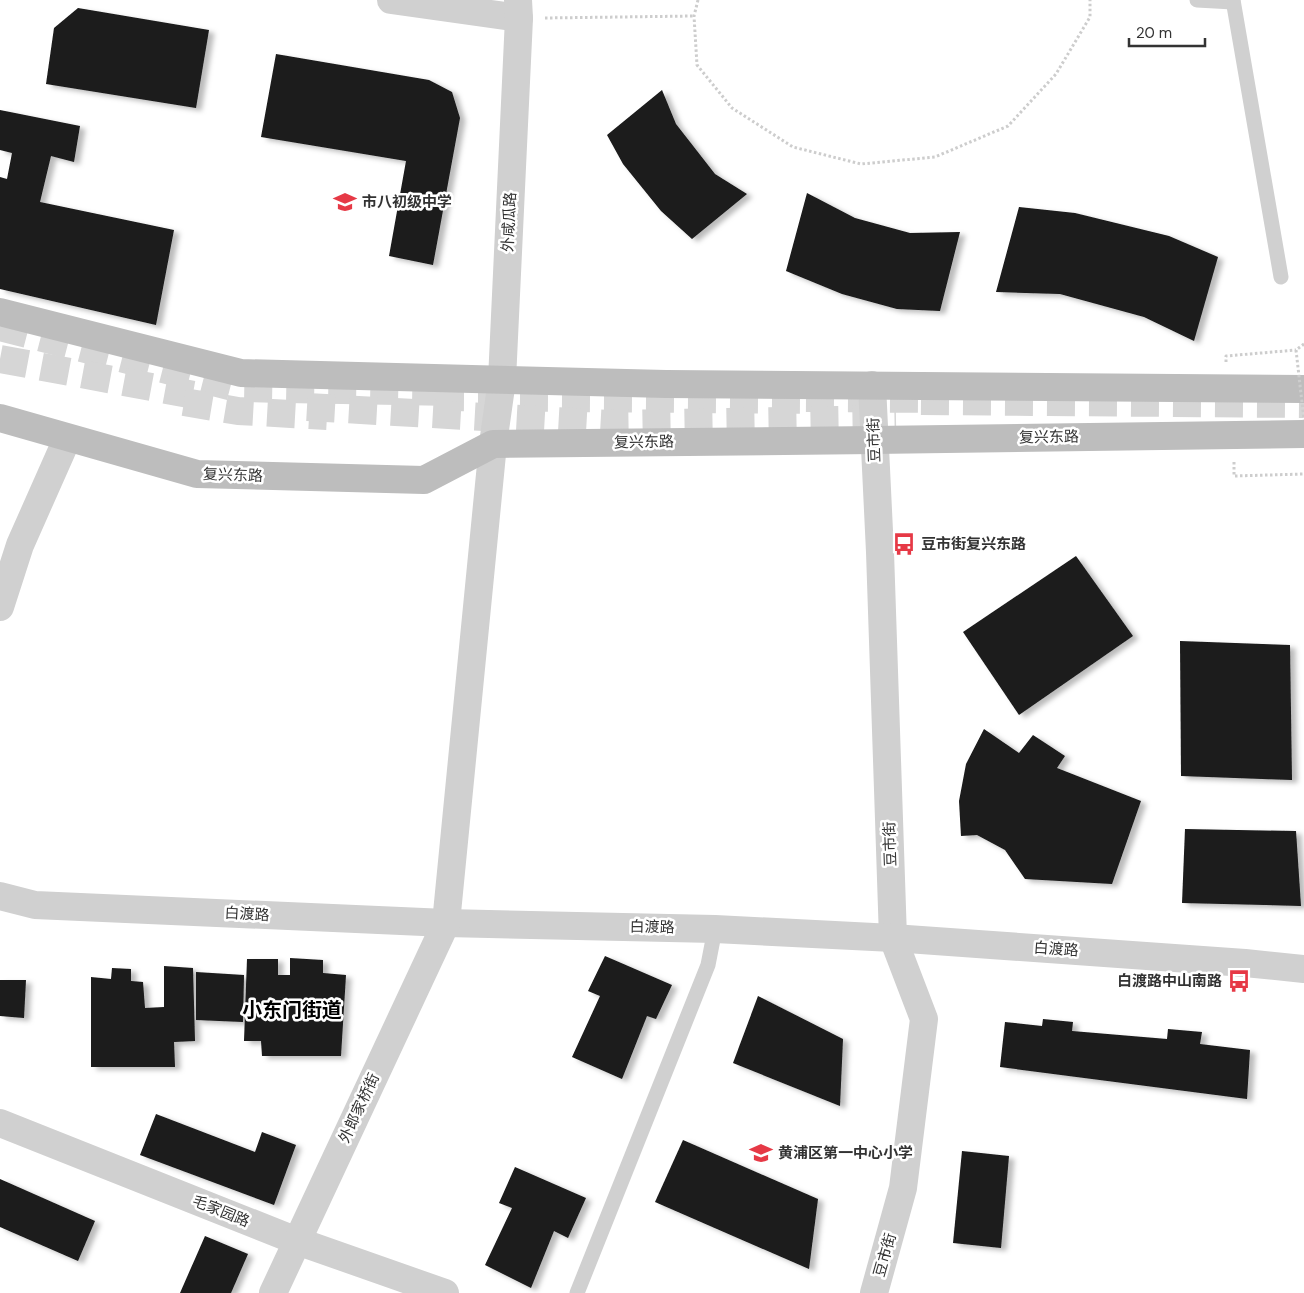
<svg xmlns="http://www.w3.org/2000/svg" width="1304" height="1293" font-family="'DM Sans','Noto Sans SC',sans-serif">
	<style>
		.building { fill: #1a1a1a; filter: url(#shadow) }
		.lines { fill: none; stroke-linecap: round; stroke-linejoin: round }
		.secondary-tunnel { stroke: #d6d6d6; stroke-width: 28; stroke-dasharray: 28 14; stroke-linecap: butt }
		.path { stroke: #cdcdcd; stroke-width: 3; stroke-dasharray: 2.5 2.5; stroke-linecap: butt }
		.service { stroke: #d0d0d0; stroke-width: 15 }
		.minor { stroke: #d0d0d0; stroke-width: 28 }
		.tertiary { stroke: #d0d0d0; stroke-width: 28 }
		.secondary { stroke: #bdbdbd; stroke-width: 28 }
		.path-bridge { stroke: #cdcdcd; stroke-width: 3; stroke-dasharray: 2.5 2.5; stroke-linecap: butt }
		.labels { text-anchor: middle; stroke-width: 5; stroke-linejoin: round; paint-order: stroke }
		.poi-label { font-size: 15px; font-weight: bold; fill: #333; stroke: #fff; text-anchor: start }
		.street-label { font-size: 15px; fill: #333; stroke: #fff }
		.district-label { font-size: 20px; font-weight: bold; fill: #000; stroke: #fff }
	</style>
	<defs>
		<filter id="shadow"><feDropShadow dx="5.5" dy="3" stdDeviation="2.5" flood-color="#0004"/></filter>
	</defs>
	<rect width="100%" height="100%" fill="#fff"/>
	<g class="building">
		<polygon points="78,8 209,30 196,108 46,84 54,28"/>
		<polygon points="276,54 429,80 452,92 460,118 433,265 389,256 406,161 261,137"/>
		<polygon points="662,90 676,124 715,174 747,194 692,239 661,211 623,164 607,135"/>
		<polygon points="0,110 80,126 74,162 51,156 40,202 174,230 156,325 0,289 0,177 7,179 12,153 0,150"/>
		<polygon points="807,193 855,218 910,233 960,232 940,311 897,309 842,294 786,271"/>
		<polygon points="1019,207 1075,213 1169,236 1218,257 1194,341 1144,317 1060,294 996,292"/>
		<polygon points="1076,556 1133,636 1019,715 963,632"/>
		<polygon points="1180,641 1290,645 1292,780 1181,776"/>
		<polygon points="984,729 1019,753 1033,735 1065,756 1057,768 1141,801 1112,884 1025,879 1005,850 977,835 961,836 959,801 966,764"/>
		<polygon points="1185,829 1296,831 1301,906 1182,903"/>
		<polygon points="605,956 672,985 656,1019 647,1016 622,1079 572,1057 600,996 588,991"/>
		<polygon points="290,958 323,960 323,973 346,975 341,1056 262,1056 261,1041 244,1041 247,959 278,959 278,975 290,975"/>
		<polygon points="164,966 193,968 195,1041 174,1042 175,1067 91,1067 91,977 111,979 112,968 131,969 131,981 143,982 145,1008 164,1007"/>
		<polygon points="196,972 244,975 243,1022 196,1020"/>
		<polygon points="0,980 26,980 24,1018 0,1016"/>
		<polygon points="758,996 843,1039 840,1106 733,1063"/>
		<polygon points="1043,1019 1073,1022 1072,1031 1167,1039 1168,1029 1202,1032 1200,1044 1250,1050 1247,1099 1000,1067 1005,1022 1042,1026"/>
		<polygon points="156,1114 255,1152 262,1132 296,1145 274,1205 140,1155"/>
		<polygon points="683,1140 818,1199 809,1269 655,1202"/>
		<polygon points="962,1151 1009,1156 1001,1248 953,1243"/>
		<polygon points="515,1167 586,1198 568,1238 554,1231 531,1288 485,1265 512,1208 499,1203"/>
		<polygon points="0,1179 95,1221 78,1261 0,1227"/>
		<polygon points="205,1236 248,1254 231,1293 180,1293"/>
	</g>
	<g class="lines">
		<g class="secondary-tunnel">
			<polyline points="0,327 237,388 455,392"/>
			<polyline points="0,359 205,397"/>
			<polyline points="436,397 823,400"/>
			<polyline points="806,398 938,399"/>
			<polyline points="921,401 1304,404"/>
			<polyline points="184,402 238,411 327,416"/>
			<polyline points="307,407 608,424 896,419"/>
		</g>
		<g class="path">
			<polyline points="698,0 694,16 697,65 732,108 793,147 861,164 935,157 1008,126 1056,74 1090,17 1090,0"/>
			<polyline points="545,18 694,16"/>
			<polyline points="1226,362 1226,356 1296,350"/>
			<polyline points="1234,462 1234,476 1304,474"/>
		</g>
		<g class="service">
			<polyline points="1197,0 1233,2"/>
			<polyline points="1233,0 1281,277"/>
			<polyline points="577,1293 708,965 715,929"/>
		</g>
		<g class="minor">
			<polyline points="391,0 519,18"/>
			<polyline points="872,385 880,552 893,938 924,1019 903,1188 874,1293"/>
			<polyline points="0,607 20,545 67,439"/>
			<polyline points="0,896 35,905 446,923 715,929 893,938 1245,963 1304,969"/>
			<polyline points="0,1123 297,1241 445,1293"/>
			<polyline points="273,1293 446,923 493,444"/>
		</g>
		<polyline class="tertiary" points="493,444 502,380 519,18 518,0"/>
		<g class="secondary">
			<polyline points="0,312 241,373 666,384 1304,389"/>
			<polyline points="0,418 197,474 424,480 493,444 874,440 1304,434"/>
		</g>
		<polyline class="path-bridge" points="1304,344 1296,350 1304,420"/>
	</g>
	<defs>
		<symbol id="school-bare" viewBox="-9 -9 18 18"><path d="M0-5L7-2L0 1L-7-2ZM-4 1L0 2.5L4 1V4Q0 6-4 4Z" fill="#e63946" stroke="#fff" stroke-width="2.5" paint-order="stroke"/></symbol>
		<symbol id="bus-bare" viewBox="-9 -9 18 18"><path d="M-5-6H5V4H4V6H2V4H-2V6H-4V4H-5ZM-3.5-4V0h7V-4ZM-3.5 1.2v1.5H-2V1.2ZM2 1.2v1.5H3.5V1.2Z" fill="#e63946" stroke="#fff" stroke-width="2.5" paint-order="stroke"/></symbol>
	</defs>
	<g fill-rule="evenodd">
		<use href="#school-bare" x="329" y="186" width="32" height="32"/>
		<use href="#bus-bare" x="888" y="528" width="32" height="32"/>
		<use href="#bus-bare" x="1223" y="965" width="32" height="32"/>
		<use href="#school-bare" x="745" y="1137" width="32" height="32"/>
	</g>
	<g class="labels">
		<g class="poi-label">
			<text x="362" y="207">市八初级中学</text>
			<text x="921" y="549">豆市街复兴东路</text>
			<text x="1222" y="986" text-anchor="end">白渡路中山南路</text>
			<text x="778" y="1158">黄浦区第一中心小学</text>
		</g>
		<g class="street-label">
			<text transform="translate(509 222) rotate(-87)" y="5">外咸瓜路</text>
			<text transform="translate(1049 437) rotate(-1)" y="5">复兴东路</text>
			<text transform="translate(874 440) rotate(-92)" y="5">豆市街</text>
			<text transform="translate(644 442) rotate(-1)" y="5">复兴东路</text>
			<text transform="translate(233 475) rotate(2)" y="5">复兴东路</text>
			<text transform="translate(890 844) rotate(-92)" y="5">豆市街</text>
			<text transform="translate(247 914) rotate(3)" y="5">白渡路</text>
			<text transform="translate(652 927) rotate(1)" y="5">白渡路</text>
			<text transform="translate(1056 949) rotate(4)" y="5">白渡路</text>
			<text transform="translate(359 1108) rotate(-65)" y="5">外郎家桥街</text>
			<text transform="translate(221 1211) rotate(22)" y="5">毛家园路</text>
			<text transform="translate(885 1255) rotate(-74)" y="5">豆市街</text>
		</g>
		<g class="district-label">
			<text x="292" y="1017">小东门街道</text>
		</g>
	</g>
	<path d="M1129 38v8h76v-8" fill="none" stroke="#333333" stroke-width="2.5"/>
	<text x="1136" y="38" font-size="15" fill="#333333" stroke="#ffffff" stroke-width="4" paint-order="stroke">20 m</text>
</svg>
